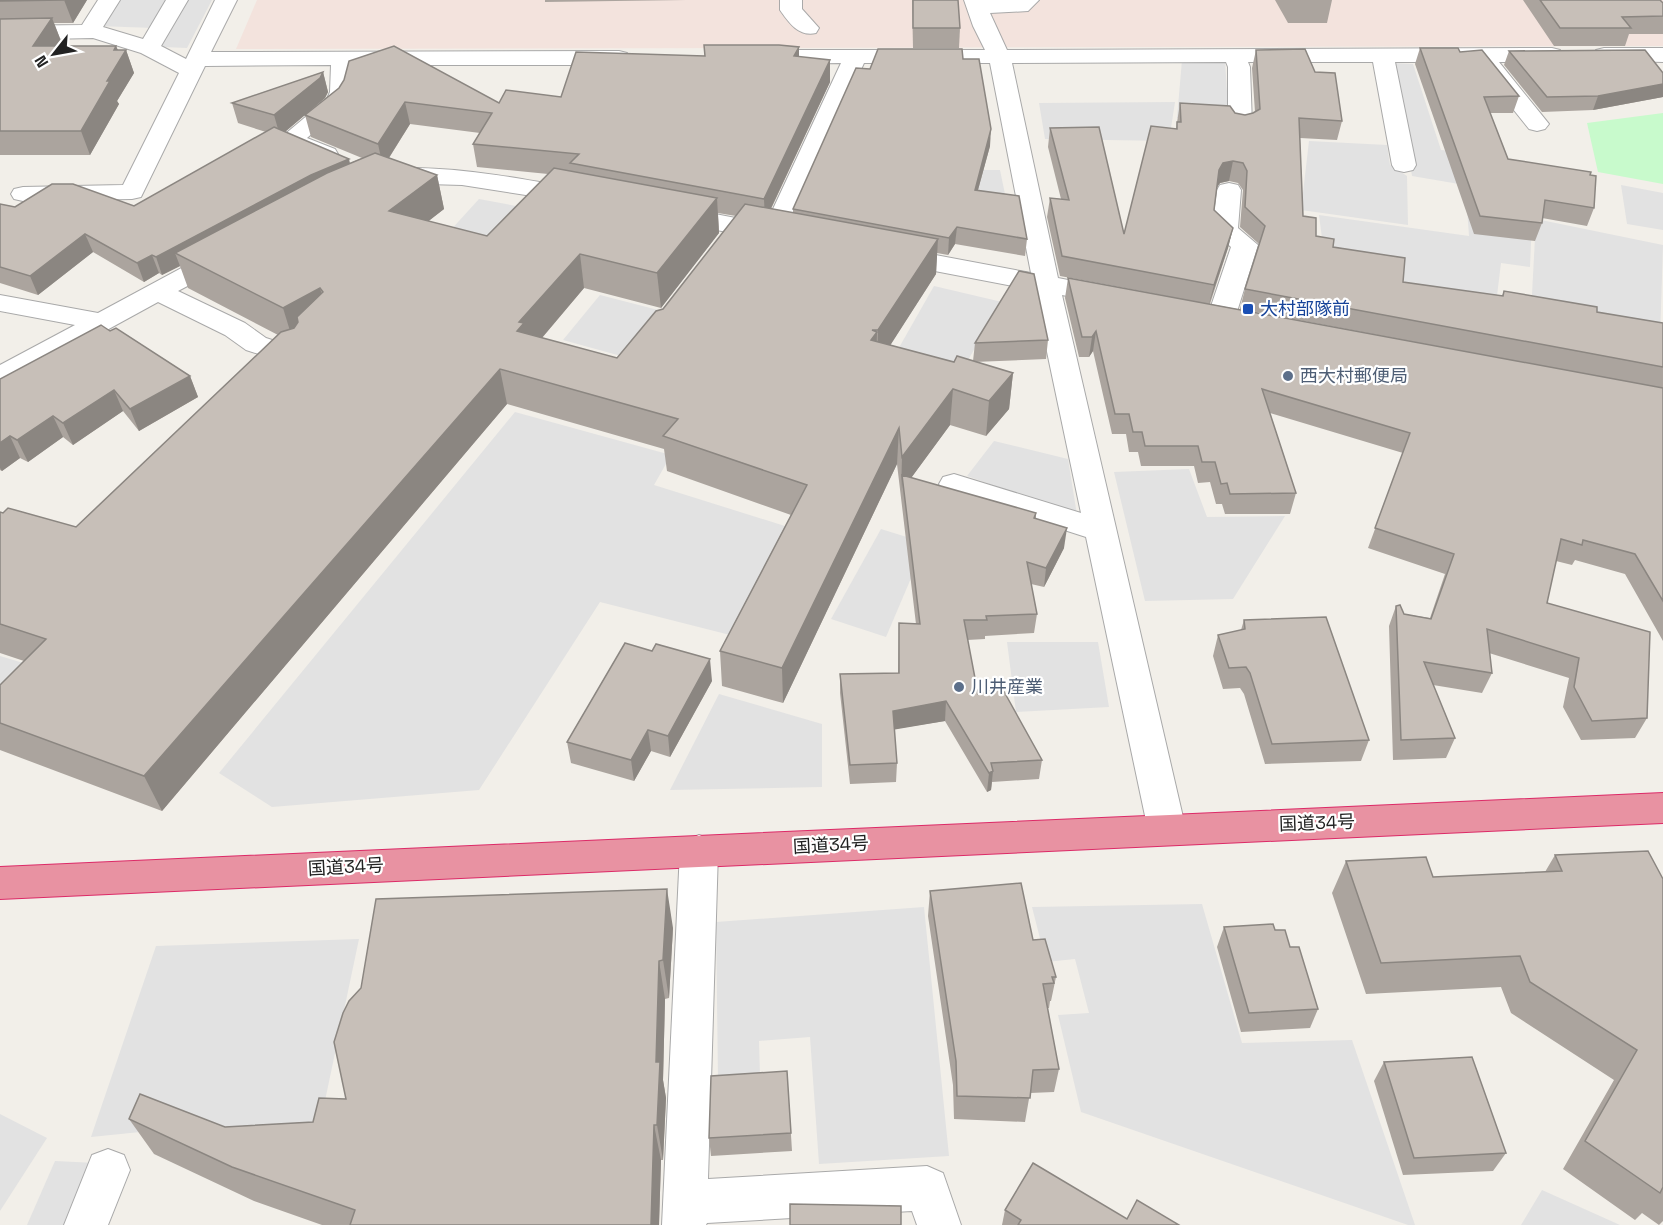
<svg xmlns="http://www.w3.org/2000/svg" width="1663" height="1225" font-family="'Space Grotesk','Noto Sans JP',sans-serif">
	<style>
		.military { fill: #f3e3dd }
		.park { fill: #c8facc }
		.parking { fill: #e2e2e2 }
		.lines { fill: none; stroke-linecap: round; stroke-linejoin: round }
		.minor-casing { stroke: #a9a9a9; stroke-width: 2 }
		.highway-casing { stroke: #dc2a67; stroke-width: 2 }
		.minor { fill: #fff; fill-rule: evenodd }
		.highway { fill: #e892a2; fill-rule: evenodd }
		.wall { fill: #aba49e; fill-rule: evenodd }
		.shaded-wall { fill: #8b8681 }
		.building { fill: #c7bfb8; stroke: #8b8681; stroke-width: 1.5 }
		.transit-dot { fill: #1a4fb4; stroke: #fff; stroke-width: 2 }
		.service-dot { fill: #5c6f8a; stroke: #fff; stroke-width: 2 }
		.labels { text-anchor: middle; stroke-width: 4.5; stroke-linejoin: round; paint-order: stroke }
		.transit-label { font-size: 18px; fill: #164399; stroke: #fff; text-anchor: start }
		.service-label { font-size: 18px; fill: #4e5e75; stroke: #fff; text-anchor: start }
		.street-label { font-size: 18px; fill: #222; stroke: #fff }
	</style>
	<rect width="100%" height="100%" fill="#f2efe9"/>
	<polygon class="military" points="257,0 1663,0 1663,46 236,49"/>
	<polygon class="park" points="1663,113 1663,184 1598,172 1587,123"/>
	<g class="parking">
		<polygon points="113,0 212,0 187,48 163,47 154,28 97,26"/>
		<polygon points="1182,60 1225,60 1229,123 1177,118"/>
		<polygon points="1394,63 1413,64 1441,150 1491,154 1506,192 1412,176"/>
		<polygon points="1175,102 1169,141 1045,139 1039,103"/>
		<polygon points="1309,141 1387,145 1390,165 1407,176 1408,225 1301,210"/>
		<polygon points="948,170 1000,170 1006,199 952,193"/>
		<polygon points="1621,185 1663,193 1663,230 1627,224"/>
		<polygon points="479,199 549,212 499,260 438,244"/>
		<polygon points="1467,208 1532,220 1530,267 1501,263 1495,312 1405,298 1403,275 1324,254 1319,215 1469,236"/>
		<polygon points="1536,219 1663,245 1660,339 1531,313"/>
		<polygon points="934,286 1002,302 951,389 888,367"/>
		<polygon points="600,295 662,311 632,359 563,340"/>
		<polygon points="515,412 671,455 654,485 788,527 734,636 600,602 479,790 272,807 219,773"/>
		<polygon points="994,441 1068,459 1077,515 967,476"/>
		<polygon points="1189,469 1207,517 1285,516 1233,599 1145,601 1114,472"/>
		<polygon points="881,529 926,543 886,637 831,619"/>
		<polygon points="1007,642 1098,642 1109,707 1016,712"/>
		<polygon points="0,656 50,671 0,711"/>
		<polygon points="719,694 822,724 822,787 670,790"/>
		<polygon points="1202,904 1242,1043 1352,1040 1415,1225 1408,1225 1081,1112 1058,1015 1089,1013 1075,959 1046,962 1032,907"/>
		<polygon points="924,907 949,1156 819,1164 810,1037 759,1041 760,1076 718,1079 716,922"/>
		<polygon points="359,939 314,1153 270,1153 219,1124 91,1137 156,946"/>
		<polygon points="0,1114 47,1138 0,1211"/>
		<polygon points="55,1161 96,1163 70,1225 27,1225"/>
		<polygon points="1542,1190 1620,1225 1521,1225"/>
	</g>
	<g class="lines">
		<defs>
			<g id="minor">
				<path d="M 98,0 L 120,0 L 103,27 L 143,39 L 166,0 L 188,0 L 161,46 L 186,59 L 215,0 L 237,0 L 211,52 L 619,51 L 627,53 L 630,58 L 627,63 L 619,65 L 354,65 C 351,112 341,110 307,138 L 335,149 L 338,154 L 335,159 L 326,161 L 317,159 L 282,145 L 278,140 L 327,99 L 330,92 L 331,65 L 205,66 L 141,197 L 132,199 L 23,201 L 14,199 L 11,194 L 14,189 L 23,187 L 123,185 L 179,73 L 141,53 L 93,38 L 0,40 L 0,26 L 82,25 Z"/>
				<path d="M 780,0 L 802,0 L 802,9 L 819,28 L 816,33 C 799,37 789,23 780,10 Z"/>
				<polygon points="964,0 1039,0 1028,11 990,13 1007,50 1552,48 1560,50 1563,55 1560,60 1552,62 1499,62 1549,124 1545,129 1537,131 1529,129 1481,69 1478,64 1479,62 1395,62 1416,165 1413,170 1404,172 1395,170 1392,165 1373,62 1248,62 1250,67 1252,125 1248,130 1240,132 1232,130 1228,125 1228,67 1226,62 1012,63 1058,278 1119,290 1123,296 1119,302 1110,304 1062,295 1186,830 1180,841 1167,845 1154,841 1148,830 1086,537 943,491 939,484 943,477 954,474 1081,513 1034,290 893,263 884,261 880,255 884,249 893,247 1031,273 990,63 864,63 784,238 774,241 674,222 665,219 661,214 665,209 674,206 766,224 841,63 761,64 753,62 750,57 753,52 761,50 985,50 973,26"/>
				<polygon points="1604,48 1663,48 1663,62 1596,60 1593,55 1596,50"/>
				<path d="M 416,168 C 471,169 524,179 577,189 L 586,191 L 589,196 L 586,201 L 577,203 L 462,185 L 393,183 L 384,181 L 381,176 L 384,171 Z"/>
				<polygon points="1229,183 1238,185 1241,190 1238,228 1258,245 1235,318 1231,324 1221,326 1211,324 1207,318 1231,247 1212,230 1217,190 1220,185"/>
				<polygon points="222,249 231,251 235,257 231,263 178,291 245,323 266,338 303,350 307,356 303,362 293,365 246,350 225,335 158,302 10,383 0,386 0,365 75,325 0,311 0,295 98,313 213,251"/>
				<polygon points="699,835 712,840 718,851 708,1179 927,1166 943,1173 961,1225 917,1225 912,1211 707,1223 706,1225 662,1225 680,851 686,840"/>
				<polygon points="108,1149 124,1155 130,1170 108,1225 64,1225 92,1155"/>
			</g>
			<polygon id="highway" points="1663,793 1663,823 0,899 0,867"/>
		</defs>
		<use href="#minor" class="minor-casing"/>
		<use href="#highway" class="highway-casing"/>
		<use href="#minor" class="minor"/>
		<use href="#highway" class="highway"/>
	</g>
	<g class="wall">
		<polygon points="0,0 87,0 73,23 54,23 61,41 58,46 116,46 118,50 126,50 134,73 117,101 119,104 90,155 0,155"/>
		<polygon points="545,0 686,0 545,2"/>
		<polygon points="912,0 958,0 960,28 959,48 913,48"/>
		<polygon points="1275,0 1332,0 1327,23 1288,23"/>
		<polygon points="1523,0 1660,0 1663,3 1663,34 1629,34 1625,46 1554,46"/>
		<path d="M 799,47 L 799,56 L 830,82 L 771,209 L 793,213 L 793,209 L 870,69 L 963,59 L 990,146 L 978,190 L 1027,239 L 1025,256 L 955,244 L 948,255 L 937,253 L 936,274 L 890,345 L 954,362 L 973,361 L 975,343 L 1048,340 L 1046,359 L 974,362 L 1013,373 L 1009,409 L 986,436 L 950,425 L 911,478 L 1036,513 L 1036,519 L 1064,548 L 1044,587 L 1031,584 L 1037,614 L 1034,633 L 985,636 L 985,639 L 967,640 L 978,694 L 1042,760 L 1039,779 L 992,782 L 991,790 L 987,792 L 945,721 L 894,729 L 897,763 L 896,782 L 850,784 L 840,693 L 840,674 L 898,673 L 899,623 L 916,624 L 897,464 L 783,703 L 722,686 L 720,651 L 791,515 L 667,471 L 664,449 L 507,404 L 162,811 L 0,750 L 0,685 L 24,661 L 0,653 L 0,512 L 76,527 L 278,335 L 188,288 L 180,266 L 162,275 L 159,273 L 144,282 L 93,252 L 38,295 L 0,283 L 0,204 L 15,207 L 134,206 L 266,132 L 238,123 L 232,103 L 323,72 L 328,92 L 325,98 L 285,132 L 350,163 L 362,158 L 311,137 L 305,115 L 339,88 L 499,103 L 561,97 L 705,56 ZM 410,124 L 480,133 L 473,144 L 477,167 L 548,174 L 487,236 L 428,221 L 444,209 L 437,175 L 389,158 ZM 718,213 L 736,216 L 663,309 L 617,358 L 542,338 L 584,288 L 661,308 L 719,233 Z"/>
		<polygon points="1420,48 1460,52 1519,96 1513,113 1490,113 1508,159 1590,175 1594,208 1587,226 1542,218 1542,223 1535,241 1474,234 1415,64"/>
		<path d="M 1256,50 L 1315,72 L 1342,121 L 1337,140 L 1300,138 L 1303,216 L 1316,236 L 1333,247 L 1403,282 L 1502,296 L 1504,291 L 1597,312 L 1663,323 L 1663,641 L 1625,574 L 1575,560 L 1572,565 L 1556,561 L 1547,603 L 1647,718 L 1635,738 L 1581,740 L 1563,707 L 1569,678 L 1489,653 L 1492,673 L 1482,693 L 1433,685 L 1455,738 L 1446,758 L 1393,760 L 1389,626 L 1396,606 L 1404,614 L 1430,618 L 1445,574 L 1368,548 L 1403,453 L 1270,413 L 1296,493 L 1290,514 L 1225,514 L 1222,504 L 1216,504 L 1210,482 L 1198,483 L 1194,466 L 1141,466 L 1138,452 L 1129,452 L 1126,434 L 1112,434 L 1093,351 L 1089,357 L 1079,357 L 1065,298 L 1068,278 L 1178,298 L 1060,276 L 1047,217 L 1050,198 L 1061,199 L 1048,147 L 1050,128 L 1124,234 L 1176,129 L 1180,103 L 1245,115 L 1255,112 L 1252,68 ZM 1229,181 L 1238,183 L 1243,190 L 1240,227 L 1259,244 L 1245,289 L 1240,309 L 1542,366 L 1210,304 L 1228,248 L 1233,228 L 1214,210 L 1217,187 L 1220,183 Z"/>
		<polygon points="1509,51 1663,73 1663,97 1593,110 1542,112 1504,65"/>
		<polygon points="110,331 190,376 198,397 139,431 123,411 73,445 63,437 28,462 20,458 2,471 0,470 0,379"/>
		<polygon points="1244,620 1369,740 1361,761 1265,764 1244,694 1240,688 1223,689 1213,656 1218,635 1241,630"/>
		<polygon points="712,681 670,757 651,751 634,781 571,763 567,742"/>
		<polygon points="1555,855 1663,879 1663,1221 1659,1225 1642,1213 1635,1220 1563,1169 1614,1080 1511,1013 1501,987 1366,994 1332,893 1346,861 1433,877 1545,872"/>
		<polygon points="930,891 1033,940 1056,977 1051,1001 1050,1001 1049,1008 1047,1008 1059,1069 1054,1092 1030,1093 1025,1122 954,1119 953,1085 928,916"/>
		<polygon points="1224,927 1275,930 1290,947 1318,1009 1310,1028 1241,1032 1217,947"/>
		<polygon points="673,928 669,998 665,999 663,1080 666,1098 663,1160 661,1160 659,1225 322,1225 254,1201 154,1154 129,1119 225,1127 313,1122 346,1099"/>
		<polygon points="1384,1062 1506,1153 1493,1171 1403,1175 1374,1081"/>
		<polygon points="787,1071 792,1151 711,1156 709,1138"/>
		<polygon points="1005,1210 1127,1219 1179,1225 1002,1225"/>
	</g>
	<g class="shaded-wall">
		<polygon points="64,0 87,0 73,23"/>
		<polygon points="52,18 61,41 42,69 33,46"/>
		<polygon points="116,46 121,58 126,50 134,73 117,101 119,104 90,155 81,131 107,81 114,50"/>
		<polygon points="799,47 799,69 794,56"/>
		<polygon points="830,60 830,82 765,221 764,199"/>
		<polygon points="323,72 328,92 325,98 280,136 274,115"/>
		<polygon points="1663,84 1663,97 1593,110 1598,96"/>
		<polygon points="405,102 410,124 383,167 378,144"/>
		<polygon points="991,129 990,146 973,208 975,190"/>
		<polygon points="349,159 353,177 175,253 180,266 162,275 156,257 311,175"/>
		<polygon points="1233,161 1229,181 1220,183 1215,190 1219,170 1223,163"/>
		<polygon points="437,175 444,209 397,246 389,211"/>
		<polygon points="717,198 719,233 661,308 657,273"/>
		<polygon points="957,227 955,244 948,255 949,238"/>
		<polygon points="1233,228 1228,248 1209,304 1214,285"/>
		<polygon points="85,234 93,252 38,295 30,276"/>
		<polygon points="938,239 936,274 877,366 878,330"/>
		<polygon points="580,254 584,288 529,353 517,331 519,322"/>
		<polygon points="152,255 159,273 144,282 137,263"/>
		<polygon points="320,288 330,324 294,344 283,308"/>
		<polygon points="1096,331 1093,351 1089,357 1092,337"/>
		<polygon points="877,332 876,367 871,340"/>
		<polygon points="500,369 507,404 162,811 144,776"/>
		<polygon points="1013,373 1009,409 986,436 989,401"/>
		<polygon points="190,376 198,397 139,431 130,409"/>
		<polygon points="953,389 950,425 903,489 902,475 901,493 902,457"/>
		<polygon points="114,390 123,411 73,445 63,423"/>
		<polygon points="53,416 63,437 28,462 17,440"/>
		<polygon points="899,428 897,464 783,703 782,668"/>
		<polygon points="10,436 20,458 2,471 0,468 0,443"/>
		<polygon points="1067,528 1064,548 1044,587 1046,568"/>
		<polygon points="710,659 712,681 670,757 668,736"/>
		<polygon points="946,701 945,721 892,730 893,711"/>
		<polygon points="648,730 651,751 634,781 631,760"/>
		<polygon points="993,771 991,790 987,792 989,773"/>
		<polygon points="667,889 673,928 669,998 663,960"/>
		<polygon points="659,961 665,999 663,1080 666,1098 663,1160 657,1125 656,1062"/>
		<polygon points="654,1125 661,1160 659,1225 651,1225"/>
	</g>
	<g class="building">
		<polygon points="0,0 64,0 0,1"/>
		<polygon points="913,0 958,0 960,28 913,28"/>
		<polygon points="1540,0 1660,0 1663,3 1663,16 1622,17 1631,28 1560,28"/>
		<polygon points="52,18 33,46 116,46 114,50 126,50 107,81 110,81 81,131 0,131 0,19"/>
		<polygon points="704,45 779,45 799,47 794,56 830,60 764,199 570,163 579,154 473,144 492,113 405,102 378,144 305,115 339,88 344,80 349,61 394,46 499,103 506,90 561,97 576,52 705,56"/>
		<polygon points="1420,48 1458,48 1460,52 1482,50 1519,96 1484,97 1508,159 1591,172 1590,175 1596,176 1594,208 1545,200 1542,223 1480,216"/>
		<polygon points="878,49 962,49 963,59 979,59 991,129 975,190 1019,196 1027,239 957,227 949,238 793,209 856,68 870,69"/>
		<polygon points="1305,49 1315,72 1335,73 1342,121 1299,118 1303,216 1316,218 1316,236 1334,239 1333,247 1405,258 1403,282 1503,296 1504,291 1597,307 1597,312 1663,323 1663,367 1245,289 1265,226 1245,207 1247,171 1243,163 1233,161 1223,163 1219,170 1214,210 1233,228 1214,285 1062,256 1050,198 1069,200 1050,128 1099,127 1124,234 1151,126 1177,129 1177,122 1181,122 1180,103 1230,106 1235,113 1245,115 1253,113 1260,109 1256,50"/>
		<polygon points="1645,50 1663,73 1663,84 1598,96 1547,97 1509,51"/>
		<polygon points="323,72 320,78 274,115 232,103"/>
		<polygon points="274,127 349,159 311,175 156,257 152,255 137,263 85,234 30,276 0,267 0,204 15,207 52,184 73,184 134,206"/>
		<polygon points="375,153 437,175 389,211 487,236 554,168 717,198 657,273 580,254 519,322 524,323 517,331 617,358 656,311 663,309 745,204 938,239 878,330 872,330 877,332 871,340 954,362 957,356 1013,373 989,401 953,389 902,457 899,428 782,668 720,651 807,485 663,436 678,419 500,369 144,776 0,723 0,685 46,639 0,624 0,512 3,513 8,508 76,527 281,332 294,328 298,322 297,317 323,292 320,288 283,308 175,253 327,173"/>
		<polygon points="1019,271 1034,274 1048,340 975,343"/>
		<polygon points="1068,278 1663,388 1663,601 1635,554 1583,540 1582,545 1561,539 1547,603 1650,632 1647,718 1592,721 1574,687 1579,658 1487,629 1492,673 1424,662 1455,738 1401,740 1396,606 1400,605 1404,614 1431,619 1454,554 1375,528 1410,433 1262,389 1296,493 1230,494 1227,483 1221,484 1215,462 1202,462 1198,446 1145,446 1142,432 1133,432 1129,414 1115,414 1096,331 1092,337 1082,337"/>
		<polygon points="101,325 110,331 116,328 190,376 130,409 114,390 63,423 53,416 17,440 10,436 0,443 0,379"/>
		<polygon points="902,475 1036,513 1034,518 1067,528 1046,568 1027,562 1037,614 986,616 987,620 964,620 978,694 1002,688 1042,760 991,763 993,771 989,773 946,701 893,711 897,763 850,765 840,674 899,673 899,623 920,624"/>
		<polygon points="1326,617 1369,740 1272,744 1250,673 1246,667 1229,668 1218,635 1245,629 1244,620"/>
		<polygon points="625,643 652,651 656,644 710,659 668,736 648,730 631,760 567,742"/>
		<polygon points="1648,851 1663,879 1663,1187 1660,1193 1585,1141 1637,1050 1530,982 1520,956 1381,963 1346,861 1426,857 1433,877 1562,871 1555,855"/>
		<polygon points="1021,883 1033,940 1045,939 1056,977 1052,977 1054,983 1043,984 1059,1069 1033,1070 1030,1098 957,1096 956,1061 930,891"/>
		<polygon points="667,889 663,960 659,961 656,1062 660,1062 657,1125 654,1125 651,1225 350,1225 355,1210 232,1167 129,1119 140,1094 225,1127 313,1122 319,1098 346,1099 334,1042 343,1013 349,1001 361,988 376,899"/>
		<polygon points="1273,924 1275,930 1285,930 1290,947 1299,947 1318,1009 1249,1013 1224,927"/>
		<polygon points="1472,1057 1506,1153 1414,1158 1384,1062"/>
		<polygon points="787,1071 791,1133 709,1138 711,1076"/>
		<polygon points="1033,1163 1127,1219 1137,1200 1179,1225 1018,1225 1021,1220 1005,1210"/>
		<polygon points="790,1204 901,1206 901,1225 790,1225"/>
	</g>
	<rect class="transit-dot" x="1242" y="303" width="12" height="12" rx="3"/>
	<g class="service-dot">
		<circle cx="1288" cy="376" r="6"/>
		<circle cx="959" cy="687" r="6"/>
	</g>
	<g class="labels">
		<g class="transit-label">
			<text x="1260" y="315">大村部隊前</text>
		</g>
		<g class="service-label">
			<text x="1300" y="382">西大村郵便局</text>
			<text x="971" y="693">川井産業</text>
		</g>
		<g class="street-label">
			<text transform="translate(1317 823) rotate(-2)" y="6">国道34号</text>
			<text transform="translate(831 845) rotate(-3)" y="6">国道34号</text>
			<text transform="translate(346 867) rotate(-3)" y="6">国道34号</text>
		</g>
	</g>
	<g transform="translate(54 54) rotate(239)" stroke="#ffffff" stroke-width="4.5" paint-order="stroke">
	<path d="M0-4.5L10 22L0 15L-10 22Z" fill="#222222"/>
	<text y="-9" font-size="16" font-weight="bold" text-anchor="middle" fill="#222222">N</text>
	</g>
</svg>
